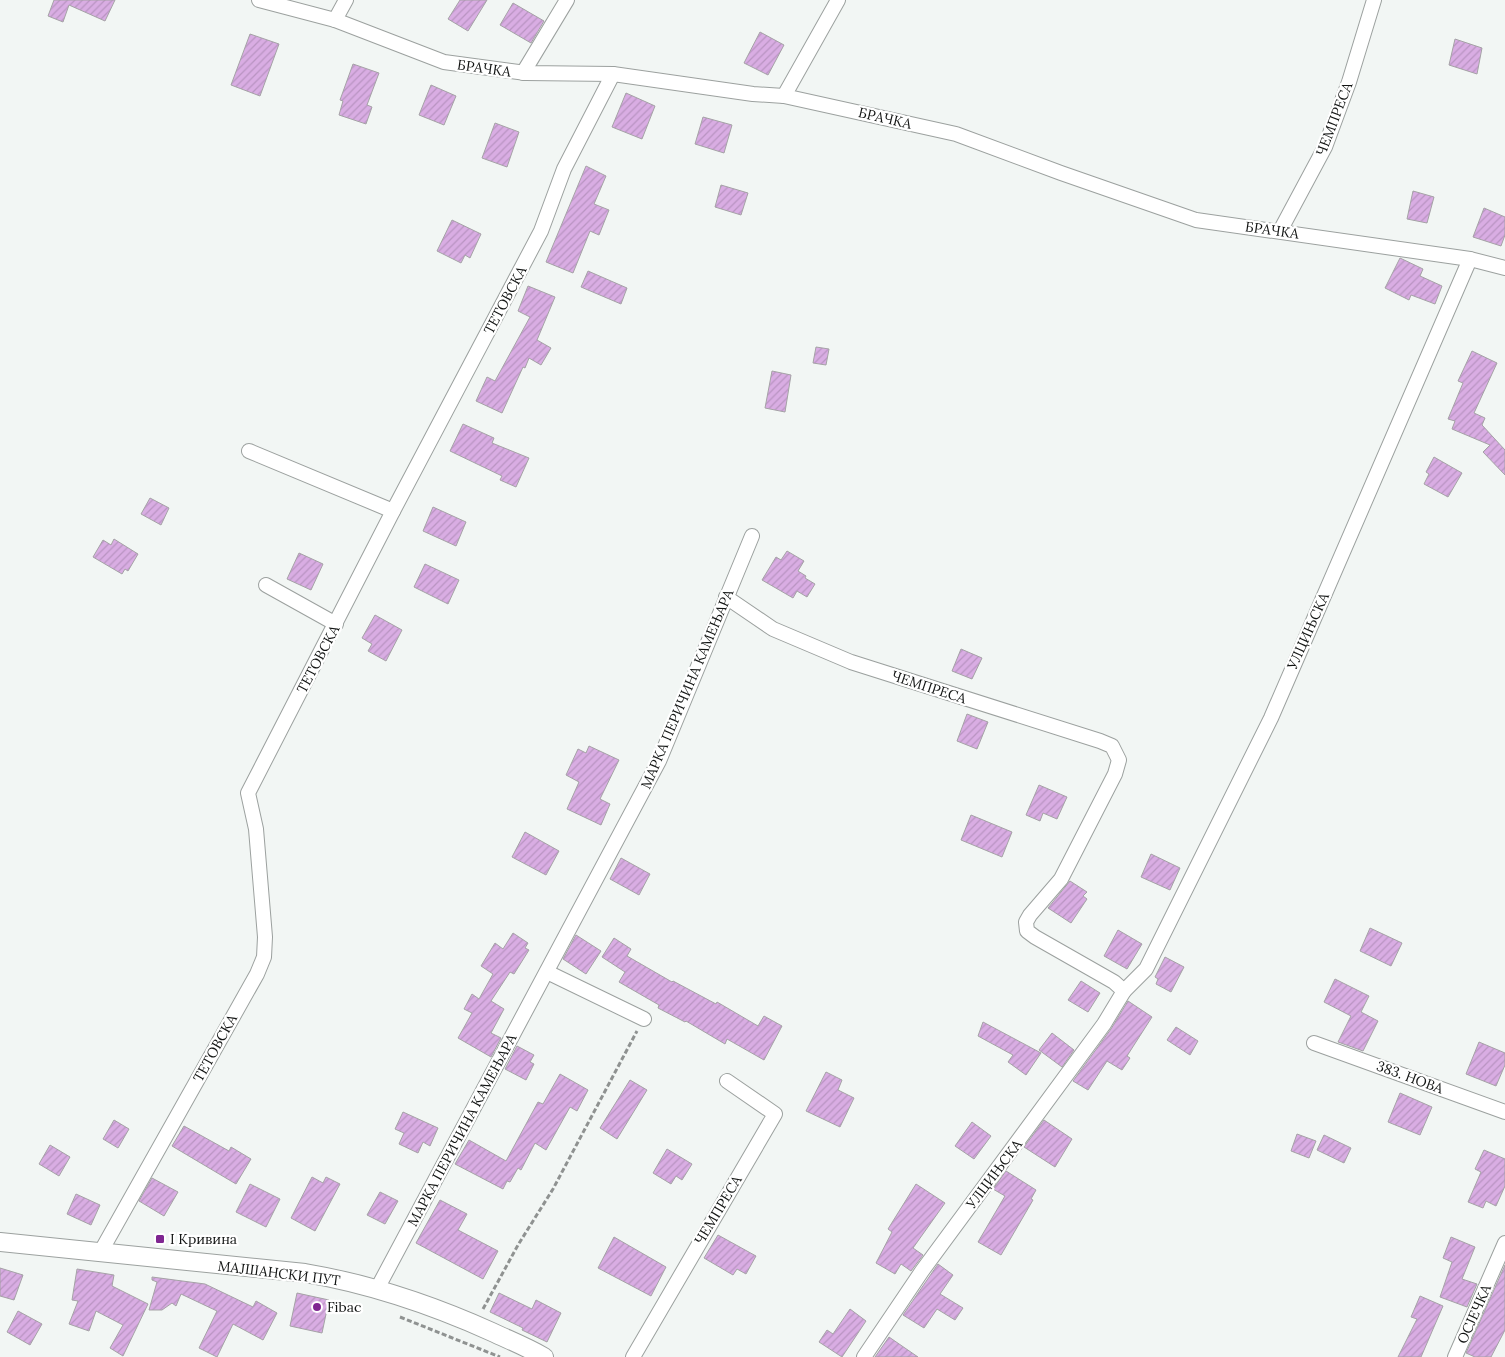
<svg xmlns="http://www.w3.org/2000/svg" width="1505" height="1357" font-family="Lora,serif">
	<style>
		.building { fill: url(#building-hatch); stroke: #a5a2a6 }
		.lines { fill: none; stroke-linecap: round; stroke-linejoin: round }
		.minor-casing { stroke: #9ca19f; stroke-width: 16 }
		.tertiary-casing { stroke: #9ca19f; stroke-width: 20 }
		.path { stroke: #8f9291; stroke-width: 3; stroke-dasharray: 5 2.5; stroke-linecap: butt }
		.minor { stroke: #fff; stroke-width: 14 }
		.tertiary { stroke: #fff; stroke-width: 18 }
		.poi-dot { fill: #7f2591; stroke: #fff; stroke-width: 2 }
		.labels { text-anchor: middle; stroke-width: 4.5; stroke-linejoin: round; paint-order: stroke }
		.street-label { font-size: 14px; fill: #121413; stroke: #fff }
		.poi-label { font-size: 14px; fill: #121413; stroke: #fff; text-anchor: start }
	</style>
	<defs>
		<pattern id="building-hatch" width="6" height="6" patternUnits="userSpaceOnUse" patternTransform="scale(1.25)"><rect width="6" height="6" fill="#d9ade3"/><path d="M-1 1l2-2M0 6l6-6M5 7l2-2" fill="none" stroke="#b994c2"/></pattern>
	</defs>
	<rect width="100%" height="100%" fill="#f2f6f4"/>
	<g class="building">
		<polygon points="54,0 115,0 105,21 69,5 63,22 48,16"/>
		<polygon points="460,0 487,0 468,31 448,19"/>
		<polygon points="513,3 544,21 531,43 500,25"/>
		<polygon points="760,32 784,45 768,75 744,63"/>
		<polygon points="250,34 279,44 260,96 231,85"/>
		<polygon points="1455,39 1482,48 1477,74 1449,65"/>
		<polygon points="353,64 379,73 367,105 372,107 366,124 339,115 343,101 340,100"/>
		<polygon points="431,85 456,96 444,125 419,115"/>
		<polygon points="626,93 655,106 642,139 612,127"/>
		<polygon points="703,117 732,125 724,153 695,144"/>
		<polygon points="495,123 519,132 507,167 482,158"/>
		<polygon points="586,166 606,176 594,204 609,210 599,235 590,231 573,273 546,262"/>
		<polygon points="721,185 748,193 741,215 715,207"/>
		<polygon points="1413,191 1434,197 1427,223 1407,219"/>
		<polygon points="1484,208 1505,217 1505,235 1501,246 1473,237"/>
		<polygon points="452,220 481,234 470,258 465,255 461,263 437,251"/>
		<polygon points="1400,258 1423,269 1420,276 1442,286 1435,304 1411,295 1409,300 1385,288"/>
		<polygon points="588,271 627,288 621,304 581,287"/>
		<polygon points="528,286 555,297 537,340 551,348 541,365 529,358 525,368 523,367 502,413 476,401 487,377 495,381 530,317 518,311"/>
		<polygon points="816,347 829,349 826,365 813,363"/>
		<polygon points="1472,351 1497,363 1474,413 1485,418 1482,425 1505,450 1505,475 1483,452 1490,445 1452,429 1455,421 1448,419 1463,383 1458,381"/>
		<polygon points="772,371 791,375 785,412 765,408"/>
		<polygon points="463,424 494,438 492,443 529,458 516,487 500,480 502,476 450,451"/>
		<polygon points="1434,457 1462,473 1448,497 1424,484 1429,474 1426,472"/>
		<polygon points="150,498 169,508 161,525 141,514"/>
		<polygon points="433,507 466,522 456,546 423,531"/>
		<polygon points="114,539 138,554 128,571 125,569 122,574 93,557 103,540 111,545"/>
		<polygon points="787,551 804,561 798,571 806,576 805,578 815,584 807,597 797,591 793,598 762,580 776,557 781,560"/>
		<polygon points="299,553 323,564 311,590 287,579"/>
		<polygon points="425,564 459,580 448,604 414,587"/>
		<polygon points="375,615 402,630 386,661 368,651 372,644 362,638"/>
		<polygon points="961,649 982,658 972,679 952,671"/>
		<polygon points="967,714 988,722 977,749 957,741"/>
		<polygon points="589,746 619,760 600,799 610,804 601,825 567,809 579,782 566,775 578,749 586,753"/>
		<polygon points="1039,785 1067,797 1057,819 1043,813 1040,821 1026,815"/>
		<polygon points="971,815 1012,832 1002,857 961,840"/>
		<polygon points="525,832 559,851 546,875 512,857"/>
		<polygon points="1151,854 1180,868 1170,890 1141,877"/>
		<polygon points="621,858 650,874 639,895 610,879"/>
		<polygon points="1070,881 1087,892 1083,896 1087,899 1071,923 1048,908"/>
		<polygon points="1370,928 1402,943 1391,966 1360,951"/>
		<polygon points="1118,930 1142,944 1127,969 1104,956"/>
		<polygon points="513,933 528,943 525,948 529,950 514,974 510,972 491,1001 504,1009 491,1033 501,1038 491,1057 458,1038 472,1013 464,1009 472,994 479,999 493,974 481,966 495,943 503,949"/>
		<polygon points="576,935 601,951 586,974 563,959"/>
		<polygon points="614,938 631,949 627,956 672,982 673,981 716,1004 717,1002 758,1026 764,1016 782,1026 764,1060 727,1039 725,1044 686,1021 685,1022 658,1008 659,1005 619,982 625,972 602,957"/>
		<polygon points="1165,957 1184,967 1171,992 1156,984 1158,979 1155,977"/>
		<polygon points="1335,979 1369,996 1361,1012 1378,1021 1363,1051 1338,1042 1351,1016 1324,1002"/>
		<polygon points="1081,981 1100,993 1088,1012 1068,1000"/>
		<polygon points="1128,1001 1152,1017 1127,1056 1130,1058 1122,1070 1107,1061 1088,1090 1073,1081 1111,1029"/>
		<polygon points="983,1022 1041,1053 1026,1075 1008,1062 1013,1055 978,1036"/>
		<polygon points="1176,1027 1198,1041 1190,1055 1167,1040"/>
		<polygon points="1052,1033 1074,1050 1062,1067 1039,1050"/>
		<polygon points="1479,1042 1505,1053 1505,1065 1496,1086 1466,1074"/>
		<polygon points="517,1046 534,1055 530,1062 534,1064 526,1080 505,1069"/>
		<polygon points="826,1072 842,1080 838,1090 854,1098 840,1127 806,1111"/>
		<polygon points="560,1074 588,1090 577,1111 570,1107 546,1150 535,1143 521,1170 518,1168 510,1182 507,1181 503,1189 455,1164 469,1140 506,1161 538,1102 543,1104"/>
		<polygon points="630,1080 647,1090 617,1139 600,1128"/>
		<polygon points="1400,1093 1432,1107 1420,1135 1388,1122"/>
		<polygon points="403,1112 438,1128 430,1146 423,1142 418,1153 399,1144 404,1133 395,1129"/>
		<polygon points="114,1120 129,1129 118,1148 103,1139"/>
		<polygon points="1044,1120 1072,1139 1055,1167 1024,1147"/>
		<polygon points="972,1122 991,1136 974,1159 955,1146"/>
		<polygon points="184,1126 229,1151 231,1147 251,1159 236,1184 172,1146"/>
		<polygon points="1297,1134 1316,1141 1309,1158 1291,1151"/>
		<polygon points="1324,1135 1351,1148 1344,1163 1317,1150"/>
		<polygon points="50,1145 70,1157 59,1176 39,1164"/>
		<polygon points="667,1149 692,1164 682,1180 676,1176 671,1184 653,1173"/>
		<polygon points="1484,1150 1505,1159 1505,1186 1496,1206 1486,1201 1483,1208 1468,1202 1481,1172 1475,1169"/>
		<polygon points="1006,1171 1036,1190 1031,1199 1033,1200 1001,1255 978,1242 1005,1196 993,1189"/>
		<polygon points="312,1177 323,1183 326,1177 340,1184 315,1231 291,1218"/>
		<polygon points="152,1178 178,1192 164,1216 139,1201"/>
		<polygon points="250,1184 280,1199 266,1227 236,1212"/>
		<polygon points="916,1184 945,1203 913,1248 923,1255 911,1271 901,1264 895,1274 876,1263 892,1232 888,1229"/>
		<polygon points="380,1192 398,1201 385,1224 367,1215"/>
		<polygon points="76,1194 100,1205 91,1225 67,1214"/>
		<polygon points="440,1200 467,1214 458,1230 498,1251 483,1279 416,1243"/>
		<polygon points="718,1235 756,1256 746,1274 737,1269 733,1275 704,1258"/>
		<polygon points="614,1237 666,1267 651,1296 598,1268"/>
		<polygon points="1451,1237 1475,1247 1462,1279 1477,1284 1467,1307 1440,1297 1452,1262 1443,1258"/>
		<polygon points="938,1264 953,1275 940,1294 963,1308 955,1320 937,1309 924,1328 903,1315"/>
		<polygon points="1505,1265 1505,1330 1491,1357 1475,1357 1466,1353"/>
		<polygon points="0,1268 23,1275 14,1300 0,1296"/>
		<polygon points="77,1269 114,1275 112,1286 148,1304 123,1356 110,1348 123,1325 96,1311 89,1331 69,1324 78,1301 72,1300"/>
		<polygon points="152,1277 205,1284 253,1307 256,1301 277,1313 263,1340 233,1324 217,1357 199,1348 217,1311 181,1294 176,1306 172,1303 162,1310 149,1310 157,1282 152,1280"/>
		<polygon points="297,1293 329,1300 322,1333 290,1326"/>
		<polygon points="499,1293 532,1309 536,1300 561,1313 547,1342 522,1330 523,1328 490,1312"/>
		<polygon points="1420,1296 1443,1306 1421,1357 1398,1357 1417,1319 1411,1317"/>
		<polygon points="850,1309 866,1321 842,1357 819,1342 827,1330 833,1334"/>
		<polygon points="18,1311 42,1324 30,1345 7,1332"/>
		<polygon points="889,1337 918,1357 875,1357"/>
	</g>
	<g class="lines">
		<defs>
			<g id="minor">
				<polyline points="259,0 335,20 444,62 526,73 613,74 753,94 784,96 956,134 1061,173 1196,220 1470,259 1505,268"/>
				<polyline points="335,20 346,0"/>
				<polyline points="523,73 567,0"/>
				<polyline points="784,96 838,0"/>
				<polyline points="1280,231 1325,147 1349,82 1374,0"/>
				<polyline points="249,451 393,511"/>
				<polyline points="266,585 336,624"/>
				<polyline points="726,597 773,629 851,662 1100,741 1112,746 1119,760 1115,774 1061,879 1030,915 1026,922 1027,931 1035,937 1114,982 1124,991 1104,1024 922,1271 864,1357"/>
				<polyline points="547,972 644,1019"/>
				<polyline points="1124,991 1146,969 1271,718 1470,259"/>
				<polyline points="1314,1043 1505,1112"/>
				<polyline points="100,1253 257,974 264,957 265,937 256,829 248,793 392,513 541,231 564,169 613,74"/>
				<polyline points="377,1289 659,761 752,536"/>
				<polyline points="633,1357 775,1114 727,1081"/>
				<polyline points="1455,1357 1505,1243"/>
			</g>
			<path id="tertiary" d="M 0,1242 L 305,1273 C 370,1284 432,1305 492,1332 C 509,1340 527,1347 544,1357"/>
		</defs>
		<use href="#minor" class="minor-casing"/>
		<use href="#tertiary" class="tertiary-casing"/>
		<g class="path">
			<polyline points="483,1309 518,1245 553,1189 637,1031"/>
			<polyline points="400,1317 500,1357"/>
		</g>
		<use href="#minor" class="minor"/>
		<use href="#tertiary" class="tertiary"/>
	</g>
	<g class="poi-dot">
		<rect x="155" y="1234" width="10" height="10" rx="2.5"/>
		<circle cx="317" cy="1307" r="5"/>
	</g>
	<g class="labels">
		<g class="street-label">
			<text transform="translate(484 68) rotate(8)" y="5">БРАЧКА</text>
			<text transform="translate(885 118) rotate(13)" y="5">БРАЧКА</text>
			<text transform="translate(1334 119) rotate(-69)" y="5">ЧЕМПРЕСА</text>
			<text transform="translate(1272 230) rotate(8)" y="5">БРАЧКА</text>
			<text transform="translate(505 300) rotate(-62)" y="5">ТЕТОВСКА</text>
			<text transform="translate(1308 631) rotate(-66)" y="5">УЛЦИЊСКА</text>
			<text transform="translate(318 659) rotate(-62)" y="5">ТЕТОВСКА</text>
			<text transform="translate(929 687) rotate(18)" y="5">ЧЕМПРЕСА</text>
			<text transform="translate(687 689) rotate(-67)" y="5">МАРКА ПЕРИЧИНА КАМЕЊАРА</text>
			<text transform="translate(215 1048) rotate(-61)" y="5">ТЕТОВСКА</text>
			<text transform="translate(1410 1077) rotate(20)" y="5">383. НОВА</text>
			<text transform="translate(462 1130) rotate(-62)" y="5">МАРКА ПЕРИЧИНА КАМЕЊАРА</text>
			<text transform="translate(994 1174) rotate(-53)" y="5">УЛЦИЊСКА</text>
			<text transform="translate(718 1210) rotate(-59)" y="5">ЧЕМПРЕСА</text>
			<text transform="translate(279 1273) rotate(7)" y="5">МАЈШАНСКИ ПУТ</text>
			<text transform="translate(1474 1314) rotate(-66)" y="5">ОСЈЕЧКА</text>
		</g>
		<g class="poi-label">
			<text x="170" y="1244">I Кривина</text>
			<text x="327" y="1312">Fibac</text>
		</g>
	</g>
</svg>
